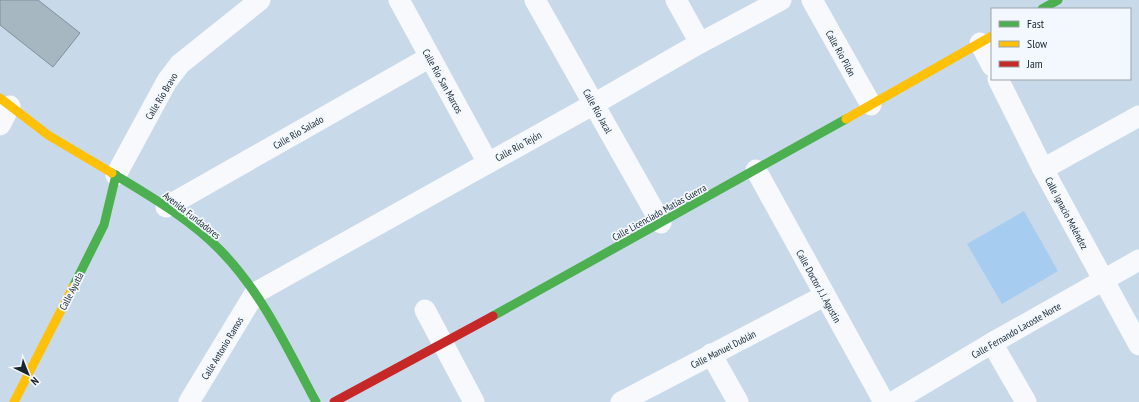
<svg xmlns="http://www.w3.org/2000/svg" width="1139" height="402" font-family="'PT Sans Narrow',sans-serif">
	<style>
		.green { fill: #a6cdf0 }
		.building { fill: #a7b7c1; stroke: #82919b }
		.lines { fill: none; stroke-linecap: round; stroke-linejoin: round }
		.street { stroke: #f7f9fc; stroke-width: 21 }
		.fast { stroke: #4caf50; stroke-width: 9 }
		.slow { stroke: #ffc107; stroke-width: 9 }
		.jam { stroke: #c62828; stroke-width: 9 }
		.labels { text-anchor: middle; stroke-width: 3.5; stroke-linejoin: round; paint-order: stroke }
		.street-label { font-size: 10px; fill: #19252f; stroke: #f2f8fe }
	</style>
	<rect width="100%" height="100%" fill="#c8d9e9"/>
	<polygon class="green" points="1024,211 1058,271 1002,304 967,244"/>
	<polygon class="building" points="0,0 38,0 80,33 53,67 0,25"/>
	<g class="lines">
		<g class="street">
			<polyline points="399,0 488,163"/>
			<polyline points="535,0 661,223"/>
			<polyline points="676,0 700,43"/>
			<polyline points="812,0 871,105"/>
			<polyline points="980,43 992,66"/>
			<polyline points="998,79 1043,169 1139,345"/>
			<polyline points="0,125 10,106"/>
			<polyline points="1043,169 1139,116"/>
			<polyline points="756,170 884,402"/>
			<polyline points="116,175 167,81 180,64 260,0"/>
			<polyline points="166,207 430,57"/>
			<polyline points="425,310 474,402"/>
			<polyline points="992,343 1026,402"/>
			<polyline points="711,354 738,402"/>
			<polyline points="189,402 255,293 594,104 700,43 781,0"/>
			<polyline points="621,402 824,296"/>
			<polyline points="893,402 992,343 1139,260"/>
		</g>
		<g class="fast">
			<polyline points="1042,9 1058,0"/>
			<path d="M 112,173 C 150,196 190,219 221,251 C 263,294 288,350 316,402"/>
			<polyline points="73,287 104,225 116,175"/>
			<polyline points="493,316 846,119"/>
		</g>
		<g class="slow">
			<polyline points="0,98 48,135 112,173"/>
			<polyline points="846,119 992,36"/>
			<polyline points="14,402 73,287"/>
		</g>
		<polyline class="jam" points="334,402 493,316"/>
	</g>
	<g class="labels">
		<g class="street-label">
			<text transform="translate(841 53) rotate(61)" y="4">Calle Río Pilón</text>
			<text transform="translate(443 81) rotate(61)" y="4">Calle Río San Marcos</text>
			<text transform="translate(161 96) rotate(-59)" y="4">Calle Río Bravo</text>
			<text transform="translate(598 111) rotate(61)" y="4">Calle Río Jacal</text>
			<text transform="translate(298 132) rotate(-30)" y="4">Calle Río Salado</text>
			<text transform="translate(518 146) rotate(-29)" y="4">Calle Río Tejón</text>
			<text transform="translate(659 212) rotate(-29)" y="4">Calle Licenciado Matías Guerra</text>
			<text transform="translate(1067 213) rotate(62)" y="4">Calle Ignacio Meléndez</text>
			<text transform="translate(192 215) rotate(38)" y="4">Avenida Fundadores</text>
			<text transform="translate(819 286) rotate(61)" y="4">Calle Doctor J. J. Agustín</text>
			<text transform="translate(71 291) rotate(-63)" y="4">Calle Ayutla</text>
			<text transform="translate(1016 330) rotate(-30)" y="4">Calle Fernando Lacoste Norte</text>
			<text transform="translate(222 348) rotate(-59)" y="4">Calle Antonio Ramos</text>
			<text transform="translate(723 349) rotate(-27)" y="4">Calle Manuel Dublán</text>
		</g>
	</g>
	<rect x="991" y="8" width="140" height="72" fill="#f2f8fe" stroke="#9ba4ab"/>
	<rect x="999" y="21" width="20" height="6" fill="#4caf50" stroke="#9ba4ab"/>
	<text x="1027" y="28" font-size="12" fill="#19252f">Fast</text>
	<rect x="999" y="41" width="20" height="6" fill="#ffc107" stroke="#9ba4ab"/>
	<text x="1027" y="48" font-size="12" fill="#19252f">Slow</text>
	<rect x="999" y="61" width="20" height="6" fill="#c62828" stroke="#9ba4ab"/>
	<text x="1027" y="68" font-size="12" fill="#19252f">Jam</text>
	<g transform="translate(28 374) rotate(137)" stroke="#f2f8fe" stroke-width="3" paint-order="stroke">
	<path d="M0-3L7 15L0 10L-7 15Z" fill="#19252f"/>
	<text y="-6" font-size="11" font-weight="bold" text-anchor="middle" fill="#19252f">N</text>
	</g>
</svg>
